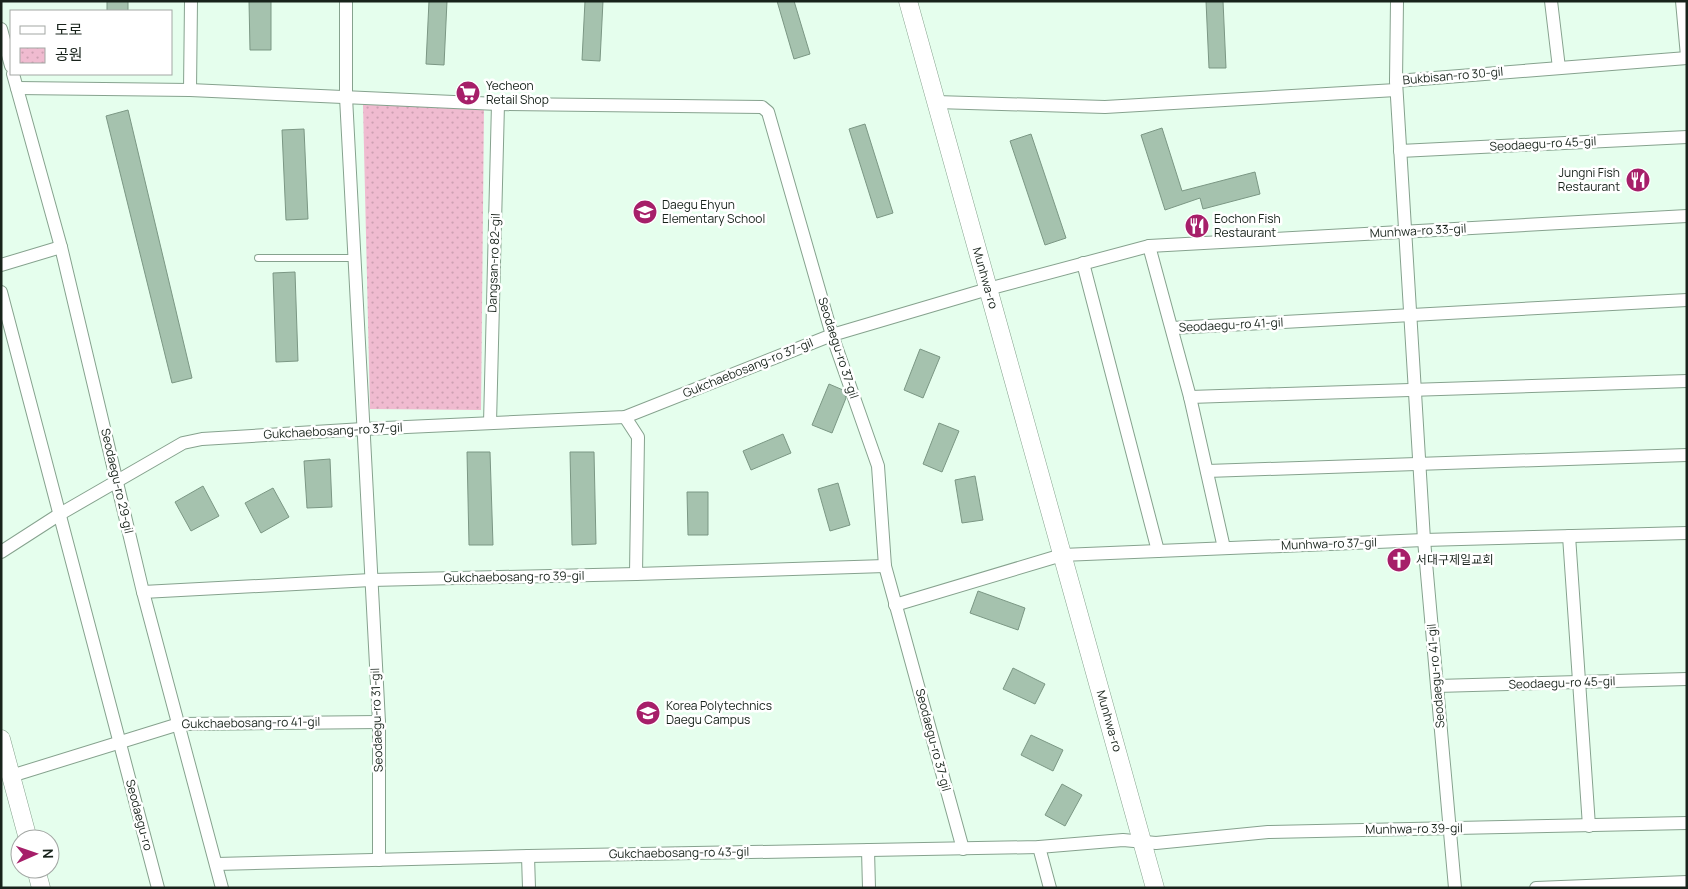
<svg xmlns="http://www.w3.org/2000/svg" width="1688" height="889" font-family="Manrope,'Noto Sans KR',sans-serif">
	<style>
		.park { fill: url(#park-dots) }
		.building { fill: #a5c2ae; stroke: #7b9784 }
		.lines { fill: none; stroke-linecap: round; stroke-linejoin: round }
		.service-casing { stroke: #86a28e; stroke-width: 8 }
		.minor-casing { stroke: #86a28e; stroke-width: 14 }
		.secondary-casing { stroke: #86a28e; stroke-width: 19 }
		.service { stroke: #fff; stroke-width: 6 }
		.minor { stroke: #fff; stroke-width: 12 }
		.secondary { stroke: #fff; stroke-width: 18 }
		.labels { text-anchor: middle; stroke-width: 5; stroke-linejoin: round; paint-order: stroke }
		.street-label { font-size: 12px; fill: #18231b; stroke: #fff }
		.poi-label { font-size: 12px; fill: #18231b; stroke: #fff; text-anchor: start }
	</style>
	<defs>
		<pattern id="park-dots" width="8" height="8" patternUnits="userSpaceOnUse" patternTransform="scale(1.25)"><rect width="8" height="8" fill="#f0bbd0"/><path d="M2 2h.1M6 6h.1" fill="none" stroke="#cda0b2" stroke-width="1.8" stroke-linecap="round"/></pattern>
	</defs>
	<rect width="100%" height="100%" fill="#e5feed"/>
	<polygon class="park" points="363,105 484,106 481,410 370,409"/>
	<g class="building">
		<rect x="107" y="1" width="21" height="10"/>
		<polygon points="249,1 271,1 271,50 250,50"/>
		<polygon points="429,1 447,1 444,65 426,64"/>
		<polygon points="585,1 603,1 600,61 582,60"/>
		<polygon points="777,1 794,1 810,54 794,59"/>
		<polygon points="1206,1 1223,1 1226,68 1209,68"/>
		<polygon points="128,110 192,378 172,383 106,116"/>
		<polygon points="865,124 893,213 877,218 849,129"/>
		<polygon points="1162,128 1182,191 1255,172 1260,194 1203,209 1200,198 1165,210 1141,135"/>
		<polygon points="304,129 308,219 286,220 282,130"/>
		<polygon points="1031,134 1066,238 1045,245 1010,141"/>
		<polygon points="295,272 298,361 276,362 273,273"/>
		<polygon points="920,349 940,357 923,398 904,390"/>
		<polygon points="829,384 843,390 846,398 832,433 812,425"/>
		<polygon points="939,423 959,431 942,472 923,464"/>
		<polygon points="783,434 791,453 751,470 743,451"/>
		<polygon points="467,452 490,452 493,545 469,545"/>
		<polygon points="570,452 594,452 596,544 572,545"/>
		<polygon points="330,459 332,507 307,508 304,461"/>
		<polygon points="975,476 983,520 962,523 955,480"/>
		<polygon points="838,483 850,525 830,531 818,489"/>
		<polygon points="203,486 219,516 191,531 175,502"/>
		<polygon points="273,488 289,517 261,533 245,503"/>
		<polygon points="687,492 708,492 708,535 688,535"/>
		<polygon points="978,591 1025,608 1018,630 970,613"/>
		<polygon points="1013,668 1045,684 1035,704 1003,689"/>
		<polygon points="1031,735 1063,750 1053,771 1021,755"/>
		<polygon points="1062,784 1082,795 1065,826 1045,815"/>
	</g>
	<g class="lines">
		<defs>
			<polyline id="service" points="258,258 354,258"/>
			<g id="minor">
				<polyline points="346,1 346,97 379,722 379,860"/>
				<polyline points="1397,1 1396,81 1424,540 1455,888"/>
				<polyline points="1551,1 1559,68"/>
				<polyline points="1682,1 1687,56"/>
				<polyline points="1,29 11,66"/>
				<polyline points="13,74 61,247 143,592 222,888"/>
				<polyline points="1396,81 1687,58"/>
				<polyline points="17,88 190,90 498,104 762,107 768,112 832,335 878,466 885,566 963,849"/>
				<polyline points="190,90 191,1"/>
				<polyline points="936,102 1105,107 1396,90"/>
				<polyline points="1400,151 1687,137"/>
				<polyline points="1149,246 1190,397 1224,548"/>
				<polyline points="1083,263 1158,551"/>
				<polyline points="1,265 61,247"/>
				<polyline points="1,292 158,888"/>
				<polyline points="1172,328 1687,300"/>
				<polyline points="1190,397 1687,381"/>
				<polyline points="625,417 638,437 636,574"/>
				<polyline points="490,423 498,104"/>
				<polyline points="1207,471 1687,455"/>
				<polyline points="1569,536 1589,826"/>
				<polyline points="1,552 60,514 183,443 202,439 363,429 625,417 832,335 988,289 1149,246 1687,216"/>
				<polyline points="143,592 371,580 636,574 885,566"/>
				<polyline points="895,605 1062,555 1424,540 1687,533"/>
				<polyline points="1437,686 1687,679"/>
				<polyline points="11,776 179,724 379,722"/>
				<polyline points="1039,847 1050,888"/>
				<polyline points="868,850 869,888"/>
				<polyline points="528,856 529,888"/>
				<polyline points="216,864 528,856 1039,847 1123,840 1156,843 1268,832 1687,823"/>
				<polyline points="1536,888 1687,882"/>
			</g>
			<g id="secondary">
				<polyline points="908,1 1155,888"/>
				<polyline points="1,739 28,839"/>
				<polyline points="36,869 41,888"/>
			</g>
		</defs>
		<use href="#service" class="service-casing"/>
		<use href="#minor" class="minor-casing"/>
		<use href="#secondary" class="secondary-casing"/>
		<use href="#service" class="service"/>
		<use href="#minor" class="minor"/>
		<use href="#secondary" class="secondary"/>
	</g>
	<defs>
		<symbol id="supermarket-disc" viewBox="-11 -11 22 22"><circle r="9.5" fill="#a61f69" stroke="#fff"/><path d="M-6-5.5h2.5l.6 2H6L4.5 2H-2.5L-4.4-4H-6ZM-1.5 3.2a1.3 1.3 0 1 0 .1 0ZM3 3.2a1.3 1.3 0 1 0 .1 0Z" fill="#fff"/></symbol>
		<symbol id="restaurant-disc" viewBox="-11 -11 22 22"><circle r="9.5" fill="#a61f69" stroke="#fff"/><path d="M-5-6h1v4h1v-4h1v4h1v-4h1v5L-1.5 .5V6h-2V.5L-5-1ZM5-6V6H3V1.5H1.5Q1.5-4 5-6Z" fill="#fff"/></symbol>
		<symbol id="school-disc" viewBox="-11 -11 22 22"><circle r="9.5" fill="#a61f69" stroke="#fff"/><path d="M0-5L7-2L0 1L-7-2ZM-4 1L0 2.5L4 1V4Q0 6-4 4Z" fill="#fff"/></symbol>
		<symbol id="church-disc" viewBox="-11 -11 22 22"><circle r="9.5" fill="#a61f69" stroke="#fff"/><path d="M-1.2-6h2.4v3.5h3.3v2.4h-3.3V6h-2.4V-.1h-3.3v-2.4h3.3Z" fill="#fff"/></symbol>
	</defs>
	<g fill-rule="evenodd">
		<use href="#supermarket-disc" x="454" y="79" width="28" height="28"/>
		<use href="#restaurant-disc" x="1624" y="166" width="28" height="28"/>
		<use href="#school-disc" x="631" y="198" width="28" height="28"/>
		<use href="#restaurant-disc" x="1183" y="212" width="28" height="28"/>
		<use href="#church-disc" x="1385" y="546" width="28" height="28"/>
		<use href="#school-disc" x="634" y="699" width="28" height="28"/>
	</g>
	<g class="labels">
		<g class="street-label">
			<text transform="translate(1453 76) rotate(-5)" y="4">Bukbisan-ro 30-gil</text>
			<text transform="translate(1543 144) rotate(-3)" y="4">Seodaegu-ro 45-gil</text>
			<text transform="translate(1418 231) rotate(-3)" y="4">Munhwa-ro 33-gil</text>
			<text transform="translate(494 263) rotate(-88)" y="4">Dangsan-ro 82-gil</text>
			<text transform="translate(985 278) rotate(74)" y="4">Munhwa-ro</text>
			<text transform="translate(1231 325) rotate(-3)" y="4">Seodaegu-ro 41-gil</text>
			<text transform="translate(838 348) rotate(72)" y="4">Seodaegu-ro 37-gil</text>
			<text transform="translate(748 368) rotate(-22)" y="4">Gukchaebosang-ro 37-gil</text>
			<text transform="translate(333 431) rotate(-3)" y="4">Gukchaebosang-ro 37-gil</text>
			<text transform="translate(117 481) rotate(77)" y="4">Seodaegu-ro 29-gil</text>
			<text transform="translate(1329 544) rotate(-2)" y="4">Munhwa-ro 37-gil</text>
			<text transform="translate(514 577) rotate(-1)" y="4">Gukchaebosang-ro 39-gil</text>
			<text transform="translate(1436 676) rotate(-95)" y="4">Seodaegu-ro 41-gil</text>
			<text transform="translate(1562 683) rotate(-2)" y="4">Seodaegu-ro 45-gil</text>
			<text transform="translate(377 720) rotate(-92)" y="4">Seodaegu-ro 31-gil</text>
			<text transform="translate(1109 721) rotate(74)" y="4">Munhwa-ro</text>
			<text transform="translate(251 723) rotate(-1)" y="4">Gukchaebosang-ro 41-gil</text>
			<text transform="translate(933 740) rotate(75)" y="4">Seodaegu-ro 37-gil</text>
			<text transform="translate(139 815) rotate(75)" y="4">Seodaegu-ro</text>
			<text transform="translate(1414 829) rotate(-1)" y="4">Munhwa-ro 39-gil</text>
			<text transform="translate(679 853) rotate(-1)" y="4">Gukchaebosang-ro 43-gil</text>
		</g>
		<g class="poi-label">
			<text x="486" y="90">Yecheon<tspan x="486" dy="14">Retail Shop</tspan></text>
			<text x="1620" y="177" text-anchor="end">Jungni Fish<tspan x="1620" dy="14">Restaurant</tspan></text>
			<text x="662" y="209">Daegu Ehyun<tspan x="662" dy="14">Elementary School</tspan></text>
			<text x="1214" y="223">Eochon Fish<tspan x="1214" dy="14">Restaurant</tspan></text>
			<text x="1416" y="564">서대구제일교회</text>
			<text x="666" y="710">Korea Polytechnics<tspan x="666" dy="14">Daegu Campus</tspan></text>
		</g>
	</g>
	<rect width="1688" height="889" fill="none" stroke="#18231b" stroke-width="5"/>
	<rect x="10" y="10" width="162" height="65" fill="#ffffff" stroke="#a3a7a4"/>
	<rect x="20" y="26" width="25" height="8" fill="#ffffff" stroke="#a3a7a4"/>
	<text x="55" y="35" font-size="15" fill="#18231b">도로</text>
	<rect x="20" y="48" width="25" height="15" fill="url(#park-dots)" stroke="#a3a7a4"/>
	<text x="55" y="60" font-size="15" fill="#18231b">공원</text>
	<g transform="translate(35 854) rotate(88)"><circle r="24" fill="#ffffff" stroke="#a3a7a4"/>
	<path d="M0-4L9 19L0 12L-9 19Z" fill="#a61f69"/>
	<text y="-8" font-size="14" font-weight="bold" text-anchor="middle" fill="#18231b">N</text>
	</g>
</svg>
